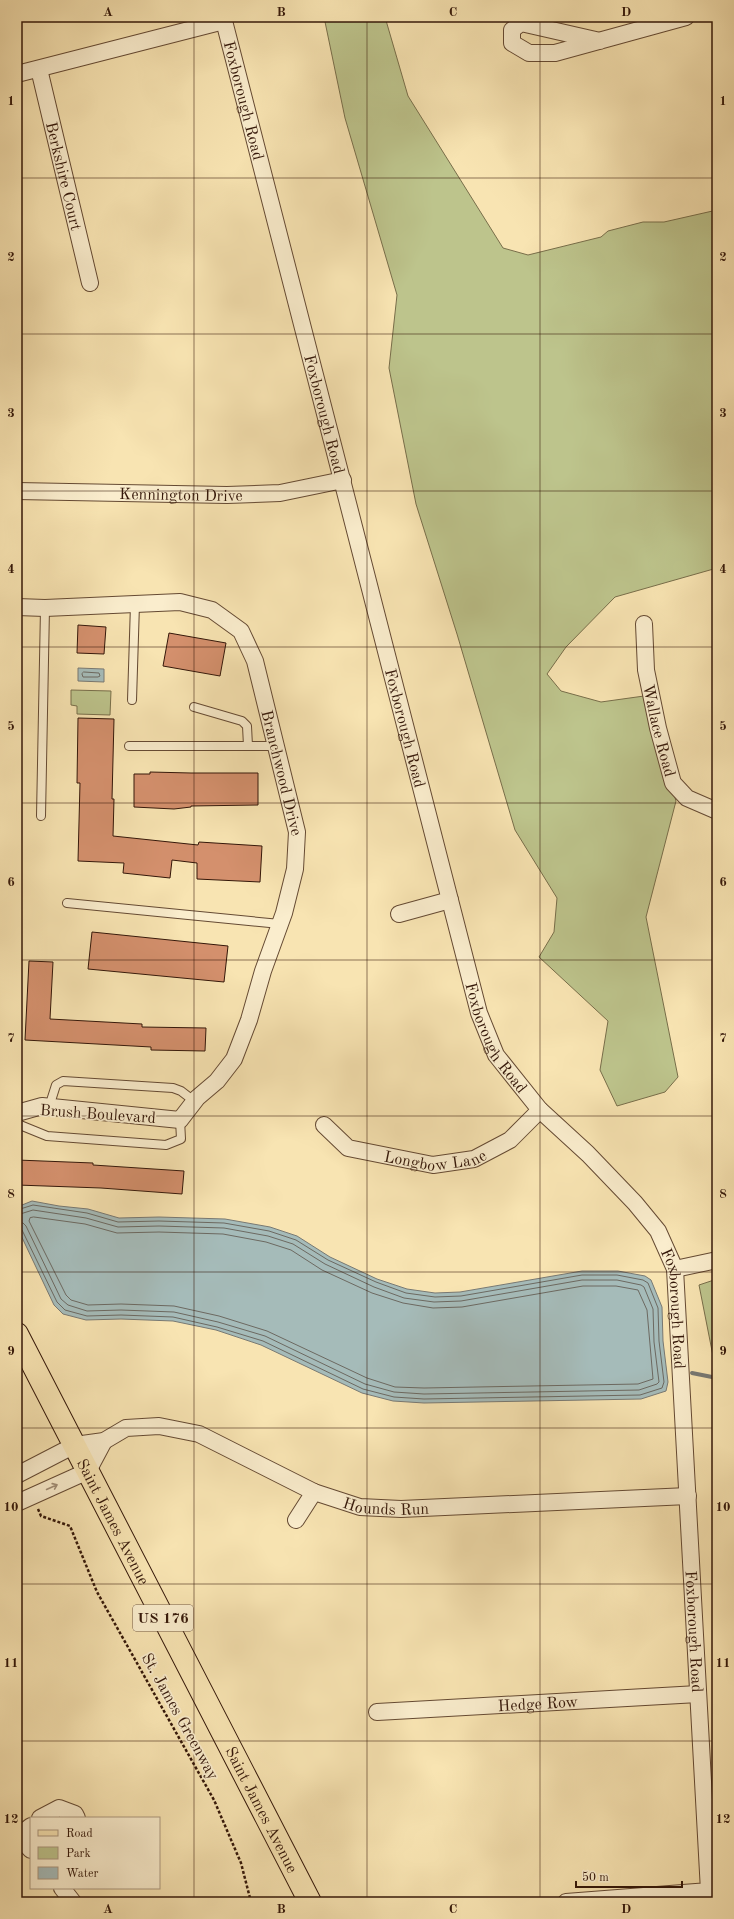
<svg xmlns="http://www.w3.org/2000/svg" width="734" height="1919" font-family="'Old Standard TT',serif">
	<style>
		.green { fill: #bdc48c; stroke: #786e4a }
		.water { fill: #a5bbb9; stroke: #787973 }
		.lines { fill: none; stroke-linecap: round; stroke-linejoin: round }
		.shore { stroke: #6c6961; stroke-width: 1 }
		.stream { stroke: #787973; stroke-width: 4 }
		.building { fill: #d4906d; stroke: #341709 }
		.lane-casing { stroke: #654a33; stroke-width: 10 }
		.street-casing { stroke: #654a33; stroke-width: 18 }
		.primary-casing { stroke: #341709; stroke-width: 24 }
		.path { stroke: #341709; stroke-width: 2.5; stroke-dasharray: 3 2; stroke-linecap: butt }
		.lane { stroke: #faedcd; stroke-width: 8 }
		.street { stroke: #faedcd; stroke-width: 16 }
		.primary { stroke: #f8e4b2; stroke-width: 22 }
		.oneway { stroke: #a18d75 }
		.grid { fill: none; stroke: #341709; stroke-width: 1; stroke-opacity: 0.55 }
		.labels { text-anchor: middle; stroke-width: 3.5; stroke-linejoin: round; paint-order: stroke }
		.shield { fill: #faedcd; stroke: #6f5744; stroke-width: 1 }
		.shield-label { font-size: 15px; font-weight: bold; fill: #341709 }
		.street-label { font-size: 16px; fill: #341709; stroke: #faedcd }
		.neatline { fill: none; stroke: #341709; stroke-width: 1.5 }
		.grid-label { font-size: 13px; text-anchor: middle; font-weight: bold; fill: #341709 }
	</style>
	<rect width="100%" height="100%" fill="#f8e4b2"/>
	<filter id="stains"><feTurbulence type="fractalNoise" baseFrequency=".005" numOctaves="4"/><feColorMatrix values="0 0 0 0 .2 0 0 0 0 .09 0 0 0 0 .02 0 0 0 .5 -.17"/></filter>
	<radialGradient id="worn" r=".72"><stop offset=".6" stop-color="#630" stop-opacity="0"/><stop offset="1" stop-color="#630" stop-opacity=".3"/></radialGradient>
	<g class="green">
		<polygon points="324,17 385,17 408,96 503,248 528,255 601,237 608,231 643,222 664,222 717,210 717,568 615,597 566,647 547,674 561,691 601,702 644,696 676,801 646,917 678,1077 665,1092 617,1106 600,1070 608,1021 539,957 554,932 557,898 515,830 457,634 416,504 389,368 397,295 345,118"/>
		<polygon points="71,690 111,691 110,715 77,714 77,706 71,705"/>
		<polygon points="717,1279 717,1361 714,1361 699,1285"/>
	</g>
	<g class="water">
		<polygon points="78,668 104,669 104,682 78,681"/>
		<polygon points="32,1201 59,1206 88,1209 119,1218 159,1217 225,1219 270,1227 297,1236 330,1257 377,1279 407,1289 435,1293 460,1292 582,1271 618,1271 645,1276 651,1280 662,1307 663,1341 668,1382 666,1391 641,1399 424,1403 393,1401 362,1393 261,1345 216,1330 173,1321 121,1319 86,1320 63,1314 54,1305 17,1227 17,1207"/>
	</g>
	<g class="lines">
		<g class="shore">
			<polygon points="84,672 99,673 100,676 98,677 83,677 82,674"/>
			<polyline points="17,1210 33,1205 87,1213 118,1222 159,1221 224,1223 269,1231 296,1240 328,1260 376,1282 406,1293 435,1297 461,1296 582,1275 617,1275 643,1280 648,1283 658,1308 659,1341 664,1382 662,1388 640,1395 424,1399 394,1397 363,1389 263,1341 217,1327 173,1317 121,1315 87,1316 65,1310 57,1302 22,1230 17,1227"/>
			<polyline points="17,1215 33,1210 86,1218 118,1227 159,1226 224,1228 268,1236 293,1244 325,1264 374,1287 404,1298 434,1302 461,1301 582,1280 617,1280 641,1285 644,1287 653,1309 654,1342 659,1382 657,1384 639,1390 424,1394 394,1392 365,1384 265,1336 218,1322 174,1312 121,1310 87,1311 68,1305 61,1299 26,1226 23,1223 17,1222"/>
			<polygon points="34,1217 85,1224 117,1233 159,1232 223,1234 266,1242 291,1250 322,1270 372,1293 403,1303 433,1308 462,1307 583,1286 616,1286 638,1290 647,1310 653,1379 638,1384 424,1388 395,1387 367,1378 267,1331 219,1316 174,1306 121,1304 88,1305 71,1300 66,1295 29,1221 30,1218"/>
		</g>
		<polyline class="stream" points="692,1373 717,1378"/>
	</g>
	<g class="building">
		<polygon points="78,625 106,627 104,654 77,653"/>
		<polygon points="169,633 226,643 220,676 163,666"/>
		<polygon points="78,718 114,719 112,799 114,799 113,836 198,845 199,842 262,846 260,882 197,879 197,863 172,860 170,878 123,873 124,863 78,861 80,783 77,783"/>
		<polygon points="150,772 191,773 258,773 258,805 191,806 191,807 174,809 134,807 134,774 150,774"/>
		<polygon points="92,932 228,946 224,982 88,969"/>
		<polygon points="29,961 53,962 50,1019 142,1024 142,1027 206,1028 205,1051 151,1050 151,1047 25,1040"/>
		<polygon points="17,1160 93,1163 93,1165 184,1171 182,1194 101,1188 17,1185"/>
	</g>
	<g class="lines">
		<defs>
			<g id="lane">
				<polyline points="132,700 135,604"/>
				<polyline points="194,707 242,721 247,726 248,746"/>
				<polyline points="129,746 276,746"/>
				<polyline points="41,816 45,608"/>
				<polyline points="67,903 280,924"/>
				<polyline points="49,1107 56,1085 63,1081 173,1088 181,1091 194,1101"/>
				<polyline points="17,1121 20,1125 47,1136 166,1145 181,1139 180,1120"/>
			</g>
			<g id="street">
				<path id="s1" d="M 223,17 L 479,1013 L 496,1055 L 540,1110 L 588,1154 L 635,1203 L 658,1231 L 675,1269 L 709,1891 L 566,1902"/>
				<polyline points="600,41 521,23 512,30 512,43 529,53 555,53 686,17"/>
				<path id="s2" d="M 39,69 L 90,283"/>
				<polyline points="17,74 224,21"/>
				<path id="s3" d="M 17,491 L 227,495 L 280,493 L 343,480"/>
				<path id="s4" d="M 17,607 L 45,608 L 180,602 L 212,610 L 241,631 L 255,661 L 297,832 L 295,869 L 284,913 L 263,971 L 249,1020 L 234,1059 L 217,1081 L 197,1098 L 180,1120 L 42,1106 L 17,1113"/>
				<path id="s5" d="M 644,624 L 646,670 L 658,728 L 673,783 L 687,798 L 717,811"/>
				<polyline points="399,914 450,900"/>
				<path id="s6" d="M 324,1125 L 348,1148 L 433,1165 L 474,1159 L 510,1140 L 540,1110"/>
				<polyline points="675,1269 717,1260"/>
				<path id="s7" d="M 17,1475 L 75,1445 L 104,1441 L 126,1428 L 159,1426 L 199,1434 L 314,1492 L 360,1507 L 401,1509 L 688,1496"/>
				<polyline points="17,1503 88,1471 104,1441"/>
				<polyline points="296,1520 314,1492"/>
				<path id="s8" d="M 377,1712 L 698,1694"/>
				<polyline points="40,1818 59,1808 75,1814 77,1818"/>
				<polyline points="17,1835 31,1850"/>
				<polyline points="18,1836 31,1826"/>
				<polyline points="62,1888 73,1902"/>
			</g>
			<g id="primary">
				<path id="s9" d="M 17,1334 L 310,1902"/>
			</g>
		</defs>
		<use href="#lane" class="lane-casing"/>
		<use href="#street" class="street-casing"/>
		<use href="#primary" class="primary-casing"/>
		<g class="path">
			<polyline points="717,1284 717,1286"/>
			<polyline points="17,1454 19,1459"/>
			<polyline points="38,1509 41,1516 70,1526 97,1592 214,1800 241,1863 251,1902"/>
		</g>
		<use href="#lane" class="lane"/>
		<use href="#street" class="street"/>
		<use href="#primary" class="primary"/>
	</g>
	<defs><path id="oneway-shaft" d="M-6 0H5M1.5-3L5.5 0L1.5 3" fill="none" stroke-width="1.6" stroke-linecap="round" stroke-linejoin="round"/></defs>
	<use class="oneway" href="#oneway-shaft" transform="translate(52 1487) rotate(-24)"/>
	<path class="grid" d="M 194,17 L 194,1902M 367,17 L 367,1902M 540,17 L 540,1902M 17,178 L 717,178M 17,334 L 717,334M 17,491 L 717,491M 17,647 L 717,647M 17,803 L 717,803M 17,960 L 717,960M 17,1116 L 717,1116M 17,1272 L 717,1272M 17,1428 L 717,1428M 17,1584 L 717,1584M 17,1741 L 717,1741"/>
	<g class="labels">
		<rect class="shield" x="133" y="1605" width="60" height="26" rx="3"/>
		<g class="shield-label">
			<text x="163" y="1623">US 176</text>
		</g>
		<g class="street-label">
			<text dy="6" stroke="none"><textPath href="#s1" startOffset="86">Foxborough Road</textPath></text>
			<text dy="6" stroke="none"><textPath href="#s2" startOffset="110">Berkshire Court</textPath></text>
			<text dy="6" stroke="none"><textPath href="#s1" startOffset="410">Foxborough Road</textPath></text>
			<text dy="6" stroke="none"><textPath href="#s3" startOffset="164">Kennington Drive</textPath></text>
			<text dy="6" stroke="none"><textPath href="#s1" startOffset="734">Foxborough Road</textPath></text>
			<text dy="6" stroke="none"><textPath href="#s5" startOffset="108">Wallace Road</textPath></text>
			<text dy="6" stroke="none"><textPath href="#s4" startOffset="380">Branchwood Drive</textPath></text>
			<text dy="6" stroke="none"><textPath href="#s1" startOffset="1058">Foxborough Road</textPath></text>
			<text transform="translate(98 1113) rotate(4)" y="6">Brush Boulevard</text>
			<text dy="6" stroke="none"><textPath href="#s6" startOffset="122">Longbow Lane</textPath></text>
			<text dy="6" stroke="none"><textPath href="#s1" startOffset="1394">Foxborough Road</textPath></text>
			<text dy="6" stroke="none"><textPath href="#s7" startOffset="397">Hounds Run</textPath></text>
			<text dy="6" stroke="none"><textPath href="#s9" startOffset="211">Saint James Avenue</textPath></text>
			<text dy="6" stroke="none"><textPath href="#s1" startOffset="1718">Foxborough Road</textPath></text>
			<text dy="6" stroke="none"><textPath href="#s8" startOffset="161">Hedge Row</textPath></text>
			<text transform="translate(181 1716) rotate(61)" y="6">St. James Greenway</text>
			<text dy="6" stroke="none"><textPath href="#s9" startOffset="535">Saint James Avenue</textPath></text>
		</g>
	</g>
	<rect width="734" height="1919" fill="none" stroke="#f8e4b2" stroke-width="44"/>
	<rect x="30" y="1817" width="130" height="72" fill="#faedcd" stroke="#ab977f"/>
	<rect x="38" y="1830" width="20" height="6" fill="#f8e4b2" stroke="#ab977f"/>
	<text x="66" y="1837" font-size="12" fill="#341709">Road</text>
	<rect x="38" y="1847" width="20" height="12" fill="#bdc48c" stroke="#ab977f"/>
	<text x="66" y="1857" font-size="12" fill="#341709">Park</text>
	<rect x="38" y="1867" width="20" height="12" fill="#a5bbb9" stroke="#ab977f"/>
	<text x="66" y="1877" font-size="12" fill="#341709">Water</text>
	<path d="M576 1881v6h106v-6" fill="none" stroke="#341709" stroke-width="2"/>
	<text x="582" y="1881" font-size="12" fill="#341709" stroke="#faedcd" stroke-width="3" paint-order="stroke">50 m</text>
	<rect x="22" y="22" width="690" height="1875" class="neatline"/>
	<g class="grid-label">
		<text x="108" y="16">A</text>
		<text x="281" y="16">B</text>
		<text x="453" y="16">C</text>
		<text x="626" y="16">D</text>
		<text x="11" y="105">1</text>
		<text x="723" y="105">1</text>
		<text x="11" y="261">2</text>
		<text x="723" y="261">2</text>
		<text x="11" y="417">3</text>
		<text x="723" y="417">3</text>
		<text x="11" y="573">4</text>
		<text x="723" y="573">4</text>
		<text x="11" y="730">5</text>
		<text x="723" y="730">5</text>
		<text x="11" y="886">6</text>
		<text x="723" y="886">6</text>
		<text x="11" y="1042">7</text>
		<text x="723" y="1042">7</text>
		<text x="11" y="1198">8</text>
		<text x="723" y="1198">8</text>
		<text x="11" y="1355">9</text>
		<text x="723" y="1355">9</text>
		<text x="11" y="1511">10</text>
		<text x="723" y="1511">10</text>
		<text x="11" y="1667">11</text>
		<text x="723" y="1667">11</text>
		<text x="11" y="1823">12</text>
		<text x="723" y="1823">12</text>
		<text x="108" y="1913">A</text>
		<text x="281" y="1913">B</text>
		<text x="453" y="1913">C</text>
		<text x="626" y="1913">D</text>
	</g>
	<rect width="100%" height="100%" filter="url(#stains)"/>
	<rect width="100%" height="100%" fill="url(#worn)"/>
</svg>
